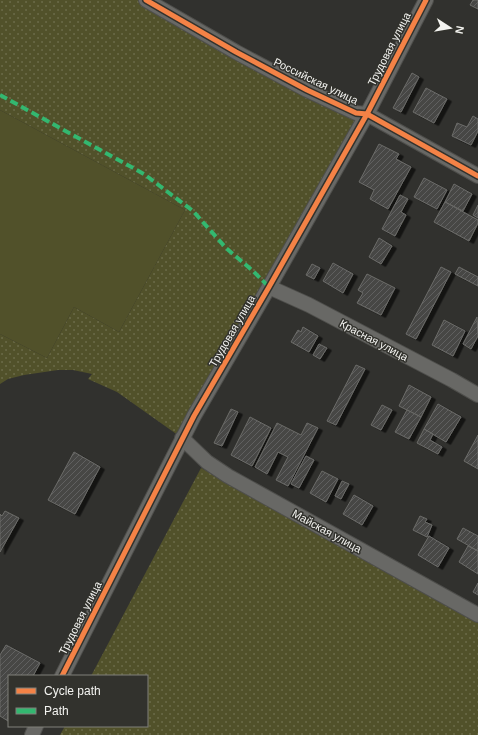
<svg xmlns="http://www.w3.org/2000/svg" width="478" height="735" font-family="Helvetica,sans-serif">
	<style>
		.grass { fill: url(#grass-dots) }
		.pitch { fill: #51512a }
		.building { fill: url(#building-hatch); stroke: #6c6c69; filter: url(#shadow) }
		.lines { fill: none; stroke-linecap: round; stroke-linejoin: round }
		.minor-casing { stroke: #4e4e4b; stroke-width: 16 }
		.minor { stroke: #686865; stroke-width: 14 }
		.quiet { stroke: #33b770; stroke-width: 4; stroke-dasharray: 8 4; stroke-linecap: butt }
		.cycleway-casing { stroke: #32322d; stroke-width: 8 }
		.cycleway { stroke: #f48246; stroke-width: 5 }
		.labels { text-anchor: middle; stroke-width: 3; stroke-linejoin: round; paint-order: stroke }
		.street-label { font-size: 11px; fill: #f4f4f1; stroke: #32322d }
	</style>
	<defs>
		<pattern id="grass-dots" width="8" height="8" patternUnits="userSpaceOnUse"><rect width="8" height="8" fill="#51512a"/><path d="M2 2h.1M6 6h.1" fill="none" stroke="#6b6b49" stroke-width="1.8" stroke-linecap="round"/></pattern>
		<pattern id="building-hatch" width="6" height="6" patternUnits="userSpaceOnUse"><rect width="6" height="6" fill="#464645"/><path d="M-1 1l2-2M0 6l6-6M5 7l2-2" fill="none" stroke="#616160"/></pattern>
		<filter id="shadow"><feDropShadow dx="4.5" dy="2.5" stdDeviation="0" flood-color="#0009"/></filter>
	</defs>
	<rect width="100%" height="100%" fill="#31312e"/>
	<g class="grass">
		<polygon points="0,0 146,0 367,114 182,438 117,392 88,379 92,374 73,370 58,370 24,375 8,379 0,384 0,334 47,358 74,307 119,332 185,210 0,110"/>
		<polygon points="201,468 478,619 478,735 60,735 65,726 147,726 147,676 91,676"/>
	</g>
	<polygon class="pitch" points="0,110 185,210 119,332 74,307 47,358 0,334"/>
	<g class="building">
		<polygon points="473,0 478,0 478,9 470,5"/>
		<polygon points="412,73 419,77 401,112 393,108"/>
		<polygon points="426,88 447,99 434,123 413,112"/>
		<polygon points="473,116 478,119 478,131 471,145 452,136 457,123 467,127"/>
		<polygon points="379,144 399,154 396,159 411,167 388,209 370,199 374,190 359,182"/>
		<polygon points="424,178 447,190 437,209 414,197"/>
		<polygon points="454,184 472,194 463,211 445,202"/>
		<polygon points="400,195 408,199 401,212 406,215 395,236 382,229"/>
		<polygon points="445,202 478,220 478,223 469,241 434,222"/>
		<polygon points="478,205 478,218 473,215"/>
		<polygon points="379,238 392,246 381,264 369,257"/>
		<polygon points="333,263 353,274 343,293 323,281"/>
		<polygon points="312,264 320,268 314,279 306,275"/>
		<polygon points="441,267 451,272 416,339 406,334"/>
		<polygon points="459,267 478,277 478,286 455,274"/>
		<polygon points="367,274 395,288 381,315 357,303 363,293 358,290"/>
		<polygon points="477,317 478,336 471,349 463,344"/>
		<polygon points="444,320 465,331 453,356 432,345"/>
		<polygon points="303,327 318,336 309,352 291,342 298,330 301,332"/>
		<polygon points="319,344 327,348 320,359 313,355"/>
		<polygon points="356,365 365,369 336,425 327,421"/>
		<polygon points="409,385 431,397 421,417 399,406"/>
		<polygon points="438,404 461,417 446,442 424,429"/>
		<polygon points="382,405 392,410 381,430 371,425"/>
		<polygon points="231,409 238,412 222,446 214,443"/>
		<polygon points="407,410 421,417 409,439 395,432"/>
		<polygon points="250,417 271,428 252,466 231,455"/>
		<polygon points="277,423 301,435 307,423 318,428 288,486 276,480 288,457 278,452 267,474 255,467"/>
		<polygon points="424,429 433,434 430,440 442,447 438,454 417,443"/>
		<polygon points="478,435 478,469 464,461"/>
		<polygon points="74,452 100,467 75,514 48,500"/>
		<polygon points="306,456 314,460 299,488 291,484"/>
		<polygon points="322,471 338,479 326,502 310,493"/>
		<polygon points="342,481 349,484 341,499 335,496"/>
		<polygon points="354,495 373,506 362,525 343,514"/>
		<polygon points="5,511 19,518 0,552 0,514 2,516"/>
		<polygon points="420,516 427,519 425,522 432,525 427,537 413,530"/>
		<polygon points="463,528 478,536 478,551 457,539"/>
		<polygon points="429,536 449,548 438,567 418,555"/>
		<polygon points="468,546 478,551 478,574 459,562"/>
		<polygon points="478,583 478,595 473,592"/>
		<polygon points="6,645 40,663 33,676 9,676 8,721 0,716 0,655"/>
	</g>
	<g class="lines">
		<defs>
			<g id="minor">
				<polyline points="146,0 236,52 307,90 356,113 367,114 478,176"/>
				<polyline points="269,287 309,305 452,380 478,395"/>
				<polyline points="182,438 207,462 228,476 478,615"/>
				<polyline points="62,676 194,416 269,287 367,114 426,0"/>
				<polyline points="32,735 36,726"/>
			</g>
		</defs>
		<use href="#minor" class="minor-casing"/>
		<use href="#minor" class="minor"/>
		<polyline class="quiet" points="0,95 144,174 193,211 226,248 253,271 269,287"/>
		<defs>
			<g id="cycleway">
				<polyline points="146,0 236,52 307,90 356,113 367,114 478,176"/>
				<polyline points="62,676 194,416 269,287 367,114 426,0"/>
			</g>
		</defs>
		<use href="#cycleway" class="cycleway-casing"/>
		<use href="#cycleway" class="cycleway"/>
	</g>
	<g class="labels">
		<g class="street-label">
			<text transform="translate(389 49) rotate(-63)" y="4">Трудовая улица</text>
			<text transform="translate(316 81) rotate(26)" y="4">Российская улица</text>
			<text transform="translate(232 331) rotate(-60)" y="4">Трудовая улица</text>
			<text transform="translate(374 340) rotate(28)" y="4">Красная улица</text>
			<text transform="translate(327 531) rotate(29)" y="4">Майская улица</text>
			<text transform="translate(80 618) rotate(-63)" y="4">Трудовая улица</text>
		</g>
	</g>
	<rect x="8" y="675" width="140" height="52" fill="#32322d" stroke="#80807b"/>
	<rect x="16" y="688" width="20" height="6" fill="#f48246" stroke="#80807b"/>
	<text x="44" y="695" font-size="12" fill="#f4f4f1">Cycle path</text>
	<rect x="16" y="708" width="20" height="6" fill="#33b770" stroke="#80807b"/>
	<text x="44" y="715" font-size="12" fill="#f4f4f1">Path</text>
	<g transform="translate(450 28) rotate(102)" stroke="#32322d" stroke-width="3" paint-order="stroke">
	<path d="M0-3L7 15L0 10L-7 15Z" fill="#f4f4f1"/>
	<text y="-6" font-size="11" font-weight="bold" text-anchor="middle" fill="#f4f4f1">N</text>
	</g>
</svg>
